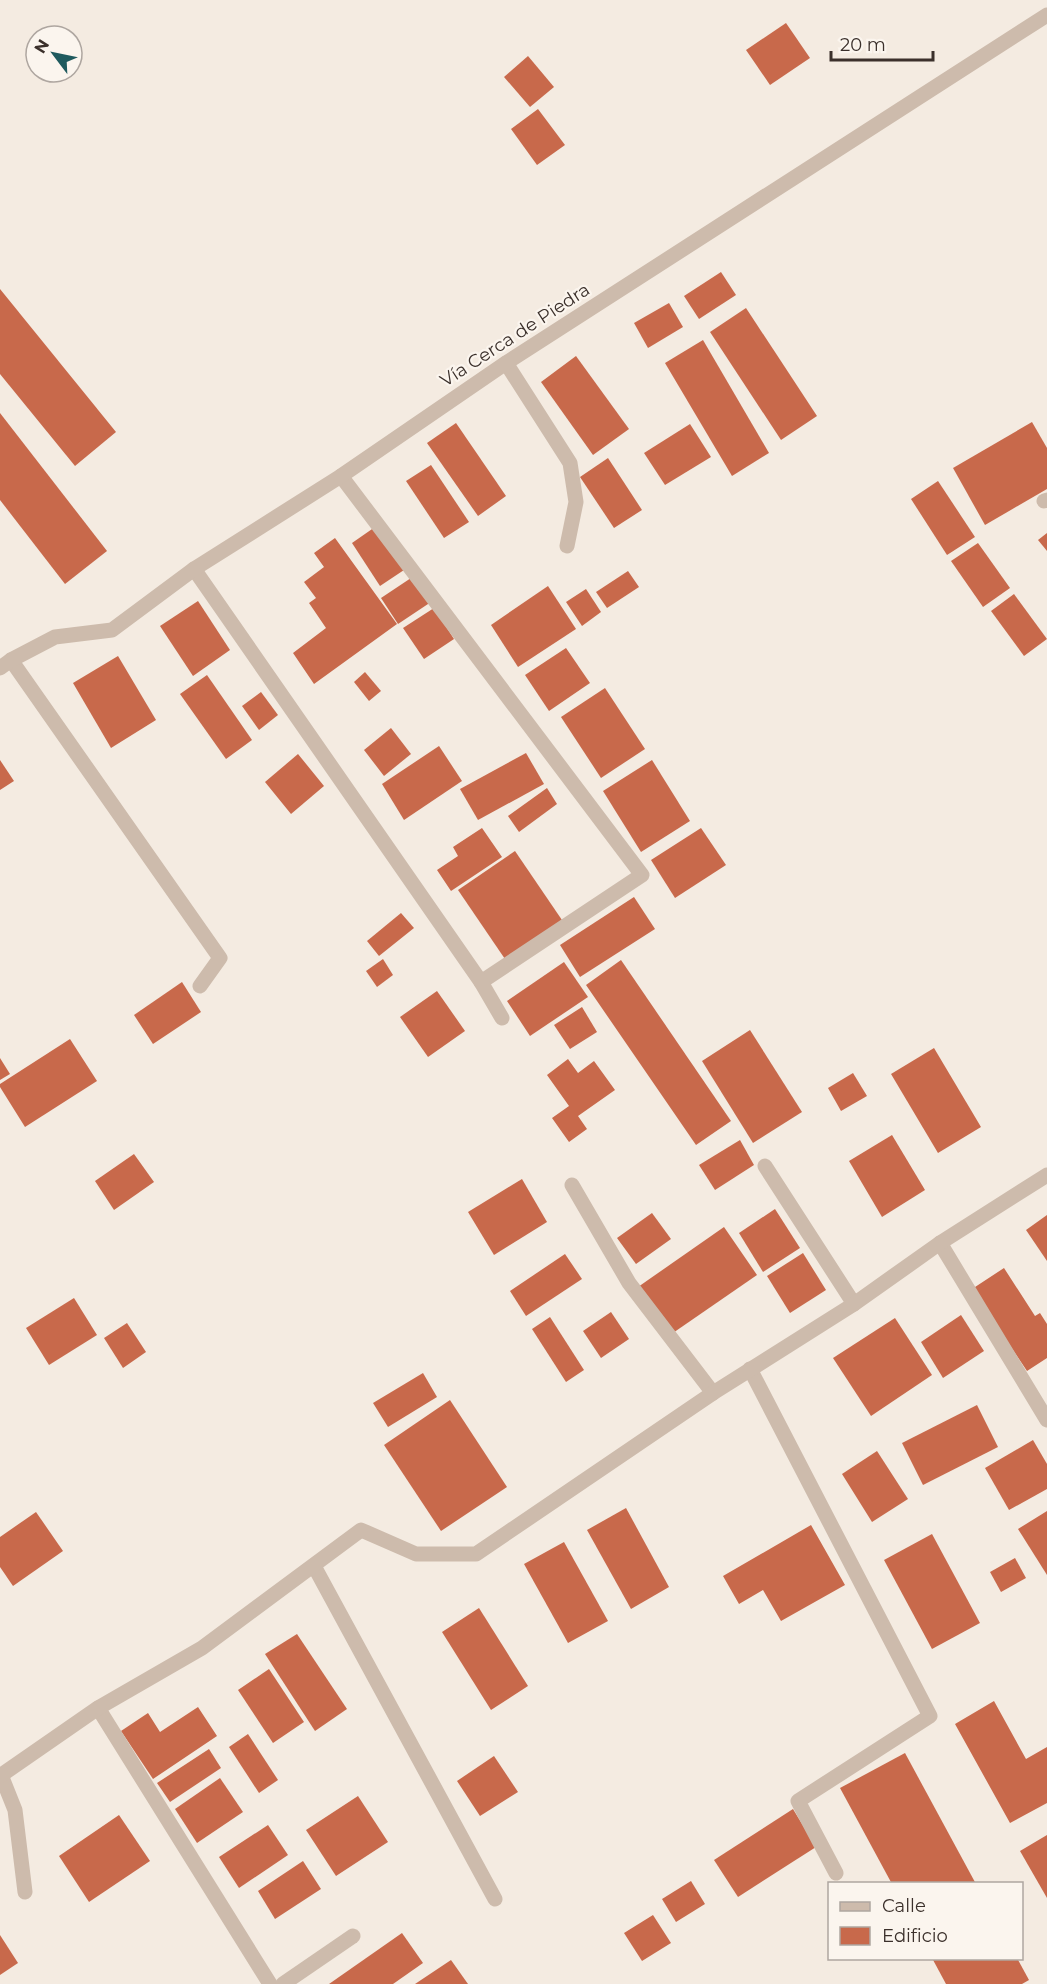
<svg xmlns="http://www.w3.org/2000/svg" width="1047" height="1984" font-family="Montserrat,sans-serif">
	<style>
		.building { fill: #c8694b }
		.lines { fill: none; stroke-linecap: round; stroke-linejoin: round }
		.lane { stroke: #cdbbac; stroke-width: 15 }
		.street { stroke: #cdbbac; stroke-width: 15 }
		.labels { text-anchor: middle; stroke-width: 4.5; stroke-linejoin: round; paint-order: stroke }
		.street-label { font-size: 18px; fill: #3b302b; stroke: #fbf5ee }
	</style>
	<rect width="100%" height="100%" fill="#f4ebe1"/>
	<g class="building">
		<polygon points="786,23 810,58 770,85 746,50"/>
		<polygon points="528,56 554,87 530,107 504,77"/>
		<polygon points="538,109 565,145 537,165 511,129"/>
		<polygon points="721,272 736,295 699,319 684,296"/>
		<polygon points="0,289 116,432 75,466 0,374"/>
		<polygon points="669,303 683,327 648,348 634,323"/>
		<polygon points="746,308 817,416 781,440 710,332"/>
		<polygon points="703,340 769,453 732,476 665,363"/>
		<polygon points="576,356 629,429 593,455 541,382"/>
		<polygon points="0,413 107,551 65,584 0,500"/>
		<polygon points="1032,422 1047,448 1047,489 985,525 953,468"/>
		<polygon points="456,423 506,496 478,516 427,443"/>
		<polygon points="690,424 711,457 665,485 644,453"/>
		<polygon points="608,458 642,510 614,528 580,477"/>
		<polygon points="431,465 469,522 444,538 406,481"/>
		<polygon points="938,481 975,537 947,555 911,499"/>
		<polygon points="375,527 404,570 380,586 352,543"/>
		<polygon points="1047,533 1047,551 1038,540"/>
		<polygon points="335,538 397,624 314,684 293,653 326,628 309,603 316,598 304,582 324,567 314,553"/>
		<polygon points="978,543 1010,588 983,607 951,561"/>
		<polygon points="628,571 639,587 607,608 596,592"/>
		<polygon points="414,576 431,602 398,624 381,598"/>
		<polygon points="548,586 576,629 518,667 491,625"/>
		<polygon points="586,589 601,612 582,626 566,602"/>
		<polygon points="1014,594 1047,639 1024,656 991,611"/>
		<polygon points="198,601 230,650 193,676 160,626"/>
		<polygon points="434,608 454,639 424,659 403,628"/>
		<polygon points="566,648 590,683 549,711 525,675"/>
		<polygon points="118,656 156,720 111,748 73,683"/>
		<polygon points="365,672 381,691 369,701 354,682"/>
		<polygon points="207,675 252,740 226,759 180,694"/>
		<polygon points="605,688 645,749 601,778 561,717"/>
		<polygon points="261,692 278,715 259,730 242,706"/>
		<polygon points="391,728 411,754 384,776 364,750"/>
		<polygon points="439,746 462,781 404,820 382,784"/>
		<polygon points="526,753 544,784 478,820 460,789"/>
		<polygon points="298,754 324,786 291,814 265,782"/>
		<polygon points="0,760 14,781 0,790"/>
		<polygon points="652,760 690,821 641,852 603,791"/>
		<polygon points="547,788 557,804 519,832 508,816"/>
		<polygon points="482,828 502,857 451,891 437,870 458,856 453,847"/>
		<polygon points="701,828 726,865 675,898 651,860"/>
		<polygon points="515,851 564,923 507,962 458,890"/>
		<polygon points="634,897 655,929 580,977 560,945"/>
		<polygon points="401,913 414,928 379,956 367,941"/>
		<polygon points="383,959 393,975 377,987 366,971"/>
		<polygon points="621,960 731,1121 696,1145 586,985"/>
		<polygon points="564,962 588,997 530,1036 507,1001"/>
		<polygon points="182,982 201,1012 153,1044 134,1015"/>
		<polygon points="437,991 465,1031 428,1057 400,1017"/>
		<polygon points="582,1007 597,1032 570,1049 554,1025"/>
		<polygon points="750,1030 802,1112 753,1143 702,1061"/>
		<polygon points="70,1039 97,1081 25,1127 0,1087 0,1084"/>
		<polygon points="934,1048 981,1127 938,1153 891,1074"/>
		<polygon points="0,1058 10,1074 0,1080"/>
		<polygon points="568,1059 578,1073 594,1061 615,1090 578,1116 587,1129 569,1142 552,1118 569,1106 547,1075"/>
		<polygon points="853,1073 867,1096 841,1111 828,1088"/>
		<polygon points="892,1135 925,1190 882,1217 849,1161"/>
		<polygon points="740,1140 754,1165 715,1190 699,1165"/>
		<polygon points="134,1154 154,1182 114,1210 95,1181"/>
		<polygon points="522,1179 547,1222 494,1255 468,1212"/>
		<polygon points="775,1209 800,1248 763,1272 739,1233"/>
		<polygon points="652,1213 671,1239 636,1264 617,1238"/>
		<polygon points="1047,1215 1047,1261 1026,1230"/>
		<polygon points="724,1227 757,1275 670,1335 638,1287"/>
		<polygon points="803,1253 826,1290 790,1313 767,1276"/>
		<polygon points="565,1254 582,1279 526,1316 510,1291"/>
		<polygon points="1004,1268 1035,1316 1040,1313 1047,1324 1047,1358 1027,1371 972,1289"/>
		<polygon points="74,1298 97,1335 49,1365 26,1328"/>
		<polygon points="611,1312 629,1339 601,1358 583,1331"/>
		<polygon points="961,1315 984,1351 943,1378 921,1342"/>
		<polygon points="550,1317 584,1370 566,1382 532,1329"/>
		<polygon points="895,1318 932,1375 871,1416 833,1358"/>
		<polygon points="127,1323 146,1352 123,1368 104,1338"/>
		<polygon points="423,1373 437,1397 388,1427 373,1403"/>
		<polygon points="450,1400 507,1487 441,1531 384,1445"/>
		<polygon points="977,1405 998,1447 923,1485 902,1443"/>
		<polygon points="1033,1440 1047,1464 1047,1489 1009,1510 985,1468"/>
		<polygon points="877,1451 908,1499 872,1522 842,1474"/>
		<polygon points="626,1508 669,1587 631,1609 587,1530"/>
		<polygon points="1047,1511 1047,1575 1018,1529"/>
		<polygon points="36,1512 63,1551 13,1586 0,1567 0,1537"/>
		<polygon points="811,1525 845,1585 781,1621 763,1590 739,1604 723,1576"/>
		<polygon points="932,1534 980,1623 932,1649 884,1560"/>
		<polygon points="564,1542 608,1621 568,1643 524,1564"/>
		<polygon points="1015,1558 1026,1578 1001,1592 990,1572"/>
		<polygon points="479,1608 528,1686 491,1710 442,1632"/>
		<polygon points="297,1634 347,1709 315,1731 265,1654"/>
		<polygon points="269,1669 304,1722 273,1743 238,1690"/>
		<polygon points="994,1701 1026,1759 1047,1747 1047,1803 1010,1823 955,1724"/>
		<polygon points="198,1707 217,1736 153,1779 121,1731 148,1713 160,1732"/>
		<polygon points="248,1734 278,1780 259,1793 229,1747"/>
		<polygon points="209,1749 221,1768 170,1802 157,1783"/>
		<polygon points="905,1753 976,1884 892,1884 840,1788"/>
		<polygon points="494,1756 518,1792 480,1816 457,1781"/>
		<polygon points="220,1778 243,1812 197,1843 175,1809"/>
		<polygon points="358,1796 388,1842 336,1876 306,1830"/>
		<polygon points="793,1809 816,1847 738,1897 714,1860"/>
		<polygon points="119,1815 150,1861 89,1902 59,1856"/>
		<polygon points="268,1825 288,1855 239,1888 219,1857"/>
		<polygon points="1047,1835 1047,1898 1020,1851"/>
		<polygon points="303,1861 321,1889 275,1919 258,1891"/>
		<polygon points="691,1881 705,1904 676,1922 662,1899"/>
		<polygon points="653,1915 671,1943 642,1961 624,1933"/>
		<polygon points="402,1933 423,1963 393,1984 329,1984"/>
		<polygon points="0,1935 18,1963 0,1975"/>
		<polygon points="932,1958 1017,1958 1029,1980 1022,1984 946,1984"/>
		<polygon points="451,1960 468,1984 415,1984"/>
	</g>
	<g class="lines">
		<g class="lane">
			<polyline points="11,660 220,958 200,986"/>
			<polyline points="1,1775 15,1810 25,1892"/>
		</g>
		<g class="street">
			<polyline points="506,363 570,463 576,502 567,546"/>
			<polyline points="341,476 642,875 481,982"/>
			<polyline points="1044,501 1047,500"/>
			<polyline points="194,569 481,982 502,1018"/>
			<polyline points="0,668 11,660 55,637 112,630 194,569 341,476 506,363 1047,15"/>
			<polyline points="765,1166 854,1304"/>
			<polyline points="572,1185 629,1283 713,1393"/>
			<polyline points="940,1243 1047,1420"/>
			<polyline points="750,1369 930,1716 798,1801 836,1873"/>
			<polyline points="314,1566 495,1899"/>
			<polyline points="98,1708 270,1984"/>
			<polyline points="0,1776 98,1708 202,1648 361,1530 416,1554 476,1554 713,1393 854,1304 940,1243 1047,1175"/>
			<polyline points="283,1984 353,1936"/>
		</g>
	</g>
	<g class="labels">
		<g class="street-label">
			<text transform="translate(515 335) rotate(-33)" y="6">Vía Cerca de Piedra</text>
		</g>
	</g>
	<rect x="828" y="1882" width="195" height="78" fill="#fbf5ee" stroke="#aea6a0" stroke-width="1.5"/>
	<rect x="840" y="1902" width="30" height="9" fill="#cdbbac" stroke="#aea6a0" stroke-width="1.5"/>
	<text x="882" y="1912" font-size="18" fill="#3b302b">Calle</text>
	<rect x="840" y="1927" width="30" height="18" fill="#c8694b" stroke="#aea6a0" stroke-width="1.5"/>
	<text x="882" y="1942" font-size="18" fill="#3b302b">Edificio</text>
	<g transform="translate(54 54) rotate(302)"><circle r="28" fill="#fbf5ee" stroke="#aea6a0" stroke-width="1.5"/>
	<path d="M0-4.5L10 22L0 15L-10 22Z" fill="#1f5a5e"/>
	<text y="-9" font-size="16" font-weight="bold" text-anchor="middle" fill="#3b302b">N</text>
	</g>
	<path d="M831 51v9h102v-9" fill="none" stroke="#3b302b" stroke-width="3"/>
	<text x="840" y="51" font-size="18" fill="#3b302b" stroke="#fbf5ee" stroke-width="4.5" paint-order="stroke">20 m</text>
</svg>
